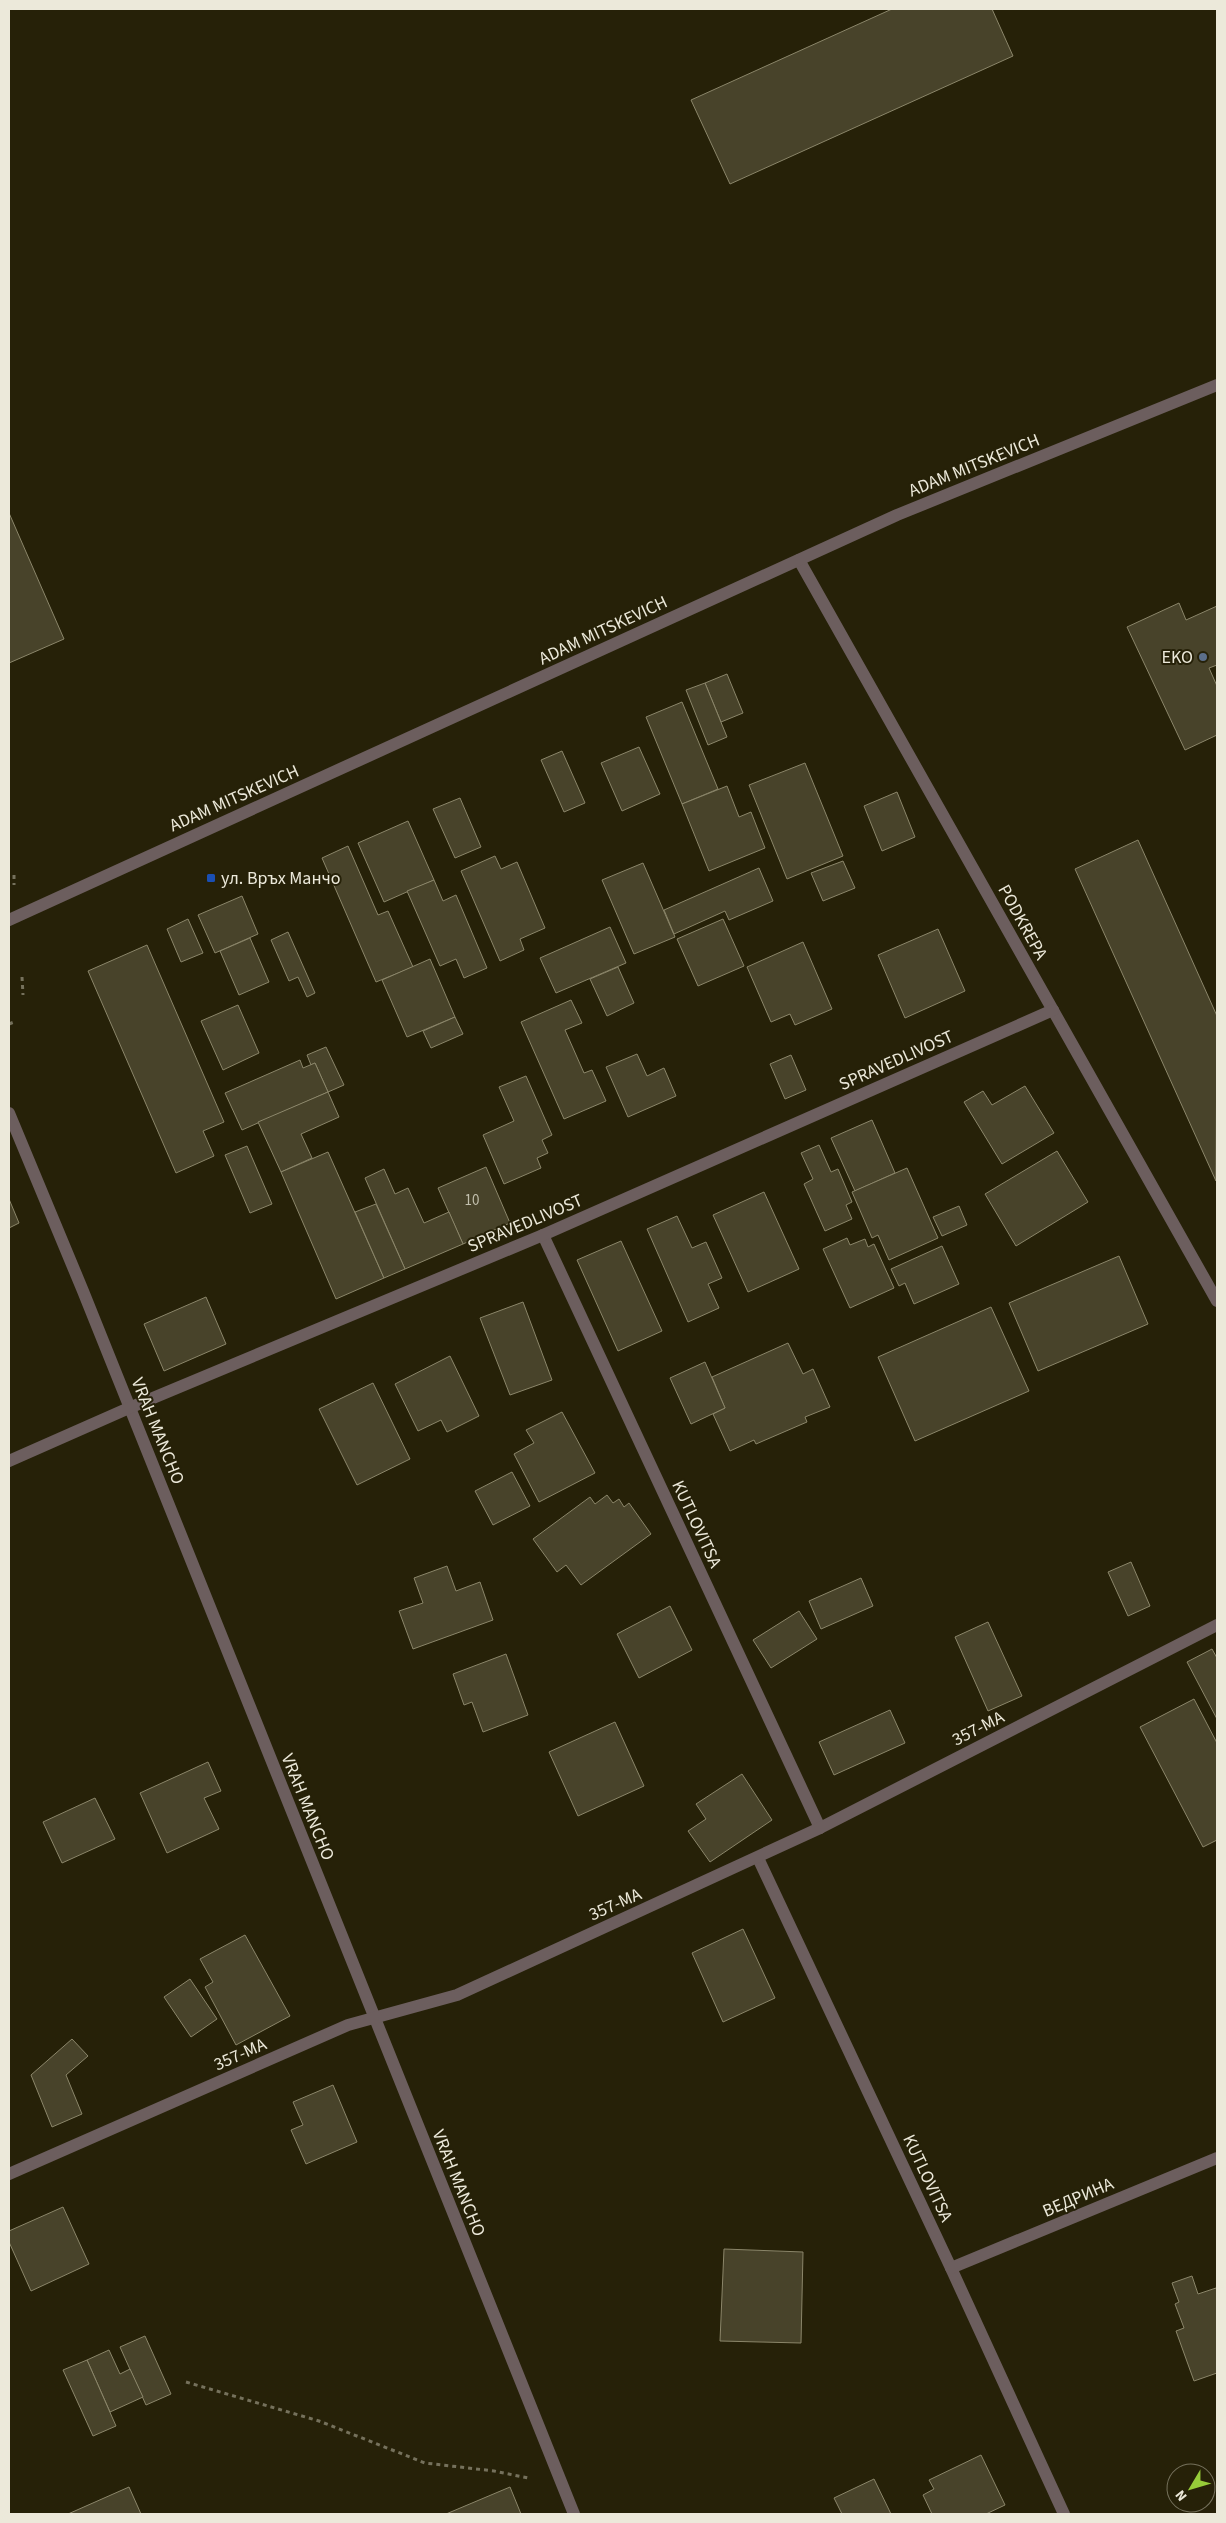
<svg xmlns="http://www.w3.org/2000/svg" width="1226" height="2523" font-family="'Source Sans 3',sans-serif">
	<style>
		.building { fill: #48432a; stroke: #8b866a }
		.lines { fill: none; stroke-linecap: round; stroke-linejoin: round }
		.path { stroke: #75715c; stroke-width: 3; stroke-dasharray: 4 4; stroke-linecap: butt }
		.minor { stroke: #6c5e5e; stroke-width: 12 }
		.service-dot { fill: #5c6f8a; stroke: #262108; stroke-width: 2 }
		.transit-dot { fill: #1a4fb4; stroke: #262108; stroke-width: 2 }
		.labels { text-anchor: middle; stroke-width: 4; stroke-linejoin: round; paint-order: stroke }
		.number-label { font-size: 15px; fill: #c3c0ae }
		.street-label { font-size: 18px; fill: #ece9da; stroke: #262108 }
		.poi-label { font-size: 18px; fill: #ece9da; stroke: #262108; text-anchor: end }
	</style>
	<rect width="100%" height="100%" fill="#262108"/>
	<g class="building">
		<polygon points="892,9 992,9 1013,56 730,184 691,100"/>
		<polygon points="9,513 64,639 9,663"/>
		<polygon points="1179,603 1186,620 1217,606 1217,665 1209,668 1217,686 1217,735 1185,750 1127,627"/>
		<polygon points="727,674 743,713 721,722 705,683"/>
		<polygon points="705,683 727,737 708,745 686,690"/>
		<polygon points="682,702 718,789 682,804 646,717"/>
		<polygon points="639,747 660,794 622,811 601,763"/>
		<polygon points="562,751 585,803 564,812 541,760"/>
		<polygon points="805,763 843,856 787,879 749,785"/>
		<polygon points="727,786 739,817 751,812 765,848 709,871 682,804"/>
		<polygon points="897,792 915,837 882,851 864,806"/>
		<polygon points="460,798 481,847 455,858 433,809"/>
		<polygon points="408,821 434,880 384,902 358,843"/>
		<polygon points="1138,840 1217,1016 1216,1181 1075,869"/>
		<polygon points="348,846 378,915 388,911 413,967 376,982 322,858"/>
		<polygon points="495,856 501,869 517,862 545,928 520,939 524,950 500,961 461,871"/>
		<polygon points="843,861 855,888 823,901 811,873"/>
		<polygon points="643,863 675,937 634,954 602,880"/>
		<polygon points="759,868 773,901 729,920 725,911 674,934 664,910"/>
		<polygon points="434,880 443,901 456,895 487,968 464,978 456,959 440,966 407,891"/>
		<polygon points="242,896 258,934 215,953 198,915"/>
		<polygon points="188,919 203,953 181,962 167,929"/>
		<polygon points="723,919 744,966 698,986 677,939"/>
		<polygon points="610,927 626,963 556,993 540,958"/>
		<polygon points="938,929 965,991 905,1018 878,955"/>
		<polygon points="288,932 315,993 307,997 298,977 289,981 271,940"/>
		<polygon points="250,938 269,982 239,995 220,951"/>
		<polygon points="803,942 832,1009 795,1025 790,1014 771,1022 747,967"/>
		<polygon points="147,945 224,1122 203,1131 214,1156 176,1173 88,971"/>
		<polygon points="430,959 455,1017 407,1037 382,980"/>
		<polygon points="618,967 634,1003 607,1016 590,979"/>
		<polygon points="571,1000 582,1023 565,1030 584,1073 592,1070 606,1101 564,1119 521,1022"/>
		<polygon points="238,1005 259,1053 223,1070 201,1021"/>
		<polygon points="455,1017 463,1034 431,1048 423,1031"/>
		<polygon points="326,1047 344,1085 328,1092 315,1063 311,1065 307,1055"/>
		<polygon points="637,1054 647,1076 664,1068 676,1096 628,1117 606,1067"/>
		<polygon points="791,1055 806,1090 785,1099 770,1064"/>
		<polygon points="300,1060 303,1068 315,1063 328,1092 242,1130 225,1093"/>
		<polygon points="526,1076 552,1135 542,1140 548,1153 537,1158 541,1168 504,1184 483,1135 514,1121 499,1087"/>
		<polygon points="1025,1086 1054,1133 1002,1164 964,1102 983,1091 992,1105"/>
		<polygon points="328,1092 339,1117 301,1134 312,1158 281,1172 258,1122"/>
		<polygon points="872,1120 895,1173 855,1191 831,1138"/>
		<polygon points="819,1145 831,1172 838,1169 852,1202 846,1205 852,1219 825,1231 804,1184 813,1179 801,1153"/>
		<polygon points="247,1146 272,1204 250,1213 225,1155"/>
		<polygon points="1057,1151 1088,1202 1016,1246 985,1194"/>
		<polygon points="328,1152 384,1278 336,1299 281,1172"/>
		<polygon points="486,1167 510,1223 463,1244 438,1188"/>
		<polygon points="907,1168 938,1238 889,1260 878,1235 872,1238 852,1192"/>
		<polygon points="384,1169 395,1194 408,1188 424,1223 449,1212 463,1244 405,1269 365,1178"/>
		<polygon points="764,1192 799,1269 748,1292 713,1215"/>
		<polygon points="9,1199 19,1223 9,1228"/>
		<polygon points="376,1204 405,1269 384,1278 355,1212"/>
		<polygon points="959,1206 967,1225 942,1236 933,1217"/>
		<polygon points="677,1216 692,1248 706,1242 722,1278 708,1284 719,1308 688,1322 647,1229"/>
		<polygon points="847,1238 850,1245 865,1239 868,1247 874,1244 894,1288 850,1308 823,1249"/>
		<polygon points="621,1241 662,1331 618,1351 577,1260"/>
		<polygon points="942,1246 959,1284 914,1304 905,1283 899,1286 891,1269"/>
		<polygon points="1119,1256 1148,1324 1038,1371 1009,1303"/>
		<polygon points="206,1297 226,1344 164,1371 144,1324"/>
		<polygon points="523,1302 552,1380 510,1395 480,1318"/>
		<polygon points="991,1307 1029,1391 915,1441 878,1357"/>
		<polygon points="788,1343 803,1374 813,1369 830,1407 805,1417 807,1422 756,1444 754,1440 730,1451 713,1414 725,1408 712,1377"/>
		<polygon points="450,1356 479,1416 447,1432 441,1420 418,1431 395,1384"/>
		<polygon points="705,1362 725,1408 691,1424 670,1378"/>
		<polygon points="373,1383 410,1459 357,1485 319,1409"/>
		<polygon points="562,1412 595,1473 539,1502 514,1454 534,1443 526,1430"/>
		<polygon points="512,1472 530,1506 493,1525 475,1491"/>
		<polygon points="607,1495 613,1503 619,1499 624,1507 629,1503 651,1534 581,1585 566,1565 557,1572 533,1539 590,1497 595,1504"/>
		<polygon points="1131,1562 1150,1606 1128,1616 1108,1572"/>
		<polygon points="447,1566 456,1591 480,1582 493,1620 413,1649 399,1611 423,1603 414,1578"/>
		<polygon points="861,1578 873,1606 821,1629 809,1601"/>
		<polygon points="670,1606 692,1650 639,1678 617,1634"/>
		<polygon points="799,1611 817,1639 771,1668 753,1640"/>
		<polygon points="988,1622 1022,1696 988,1711 955,1637"/>
		<polygon points="1212,1649 1217,1658 1217,1719 1187,1662"/>
		<polygon points="506,1654 528,1715 483,1732 472,1702 464,1705 453,1674"/>
		<polygon points="1194,1699 1217,1743 1217,1840 1203,1847 1140,1727"/>
		<polygon points="890,1710 905,1743 834,1775 819,1742"/>
		<polygon points="615,1722 644,1786 578,1816 549,1752"/>
		<polygon points="208,1762 221,1791 204,1798 219,1829 167,1853 140,1793"/>
		<polygon points="742,1774 772,1820 710,1862 688,1831 706,1819 696,1804"/>
		<polygon points="95,1798 115,1839 62,1863 43,1822"/>
		<polygon points="743,1929 775,1998 723,2022 692,1953"/>
		<polygon points="245,1935 290,2016 236,2045 205,1987 213,1982 200,1959"/>
		<polygon points="190,1979 217,2019 191,2037 164,1997"/>
		<polygon points="72,2039 88,2056 66,2075 82,2114 52,2127 31,2075"/>
		<polygon points="333,2085 357,2142 306,2164 291,2130 303,2125 293,2102"/>
		<polygon points="63,2207 89,2264 31,2291 9,2242 9,2231"/>
		<polygon points="724,2249 803,2252 801,2343 720,2341"/>
		<polygon points="1192,2276 1198,2294 1216,2288 1217,2291 1217,2373 1194,2381 1176,2331 1184,2328 1175,2304 1179,2302 1172,2283"/>
		<polygon points="145,2336 171,2394 146,2405 120,2347"/>
		<polygon points="109,2350 120,2374 130,2369 143,2397 110,2412 87,2360"/>
		<polygon points="87,2360 116,2426 93,2436 63,2370"/>
		<polygon points="981,2455 1005,2505 986,2514 932,2514 923,2495 934,2489 929,2480"/>
		<polygon points="874,2479 891,2514 842,2514 834,2498"/>
		<polygon points="129,2487 141,2514 68,2514"/>
		<polygon points="510,2487 521,2514 446,2514"/>
	</g>
	<g class="lines">
		<g class="path">
			<polyline points="14,875 14,885"/>
			<polyline points="22,977 23,995"/>
			<polyline points="9,1024 14,1022"/>
			<polyline points="186,2382 319,2421 425,2463 494,2471 528,2478"/>
		</g>
		<g class="minor">
			<polyline points="799,560 1217,1301"/>
			<polyline points="9,920 897,515 1217,385"/>
			<polyline points="9,1113 83,1291 574,2514"/>
			<polyline points="543,1235 820,1828"/>
			<polyline points="9,1461 129,1408 543,1235 1053,1010"/>
			<polyline points="758,1858 951,2268 1064,2514"/>
			<polyline points="9,2174 348,2025 457,1995 820,1828 1217,1625"/>
			<polyline points="951,2268 1217,2158"/>
		</g>
	</g>
	<circle class="service-dot" cx="1203" cy="657" r="5"/>
	<rect class="transit-dot" x="206" y="873" width="10" height="10" rx="2.5"/>
	<g class="labels">
		<g class="number-label">
			<text x="472" y="1205">10</text>
		</g>
		<g class="street-label">
			<text transform="translate(974 465) rotate(-22)" y="6">ADAM MITSKEVICH</text>
			<text transform="translate(603 630) rotate(-25)" y="6">ADAM MITSKEVICH</text>
			<text transform="translate(234 798) rotate(-24)" y="6">ADAM MITSKEVICH</text>
			<text transform="translate(1023 922) rotate(61)" y="6">PODKREPA</text>
			<text transform="translate(896 1060) rotate(-24)" y="6">SPRAVEDLIVOST</text>
			<text transform="translate(525 1223) rotate(-23)" y="6">SPRAVEDLIVOST</text>
			<text transform="translate(158 1431) rotate(68)" y="6">VRAH MANCHO</text>
			<text transform="translate(697 1524) rotate(65)" y="6">KUTLOVITSA</text>
			<text transform="translate(978 1728) rotate(-27)" y="6">357-МА</text>
			<text transform="translate(308 1807) rotate(68)" y="6">VRAH MANCHO</text>
			<text transform="translate(615 1904) rotate(-24)" y="6">357-МА</text>
			<text transform="translate(240 2054) rotate(-24)" y="6">357-МА</text>
			<text transform="translate(928 2178) rotate(65)" y="6">KUTLOVITSA</text>
			<text transform="translate(459 2183) rotate(68)" y="6">VRAH MANCHO</text>
			<text transform="translate(1078 2197) rotate(-23)" y="6">ВЕДРИНА</text>
		</g>
		<g class="poi-label">
			<text x="1193" y="663">EKO</text>
			<text x="221" y="884" text-anchor="start">ул. Връх Манчо</text>
		</g>
	</g>
	<rect width="1226" height="2523" fill="none" stroke="#ece9da" stroke-width="20"/>
	<g transform="translate(1191 2488) rotate(232)"><circle r="24" fill="#262108" stroke="#75715c"/>
	<path d="M0-4L9 19L0 12L-9 19Z" fill="#97cc39"/>
	<text y="-8" font-size="14" font-weight="bold" text-anchor="middle" fill="#ece9da">N</text>
	</g>
</svg>
